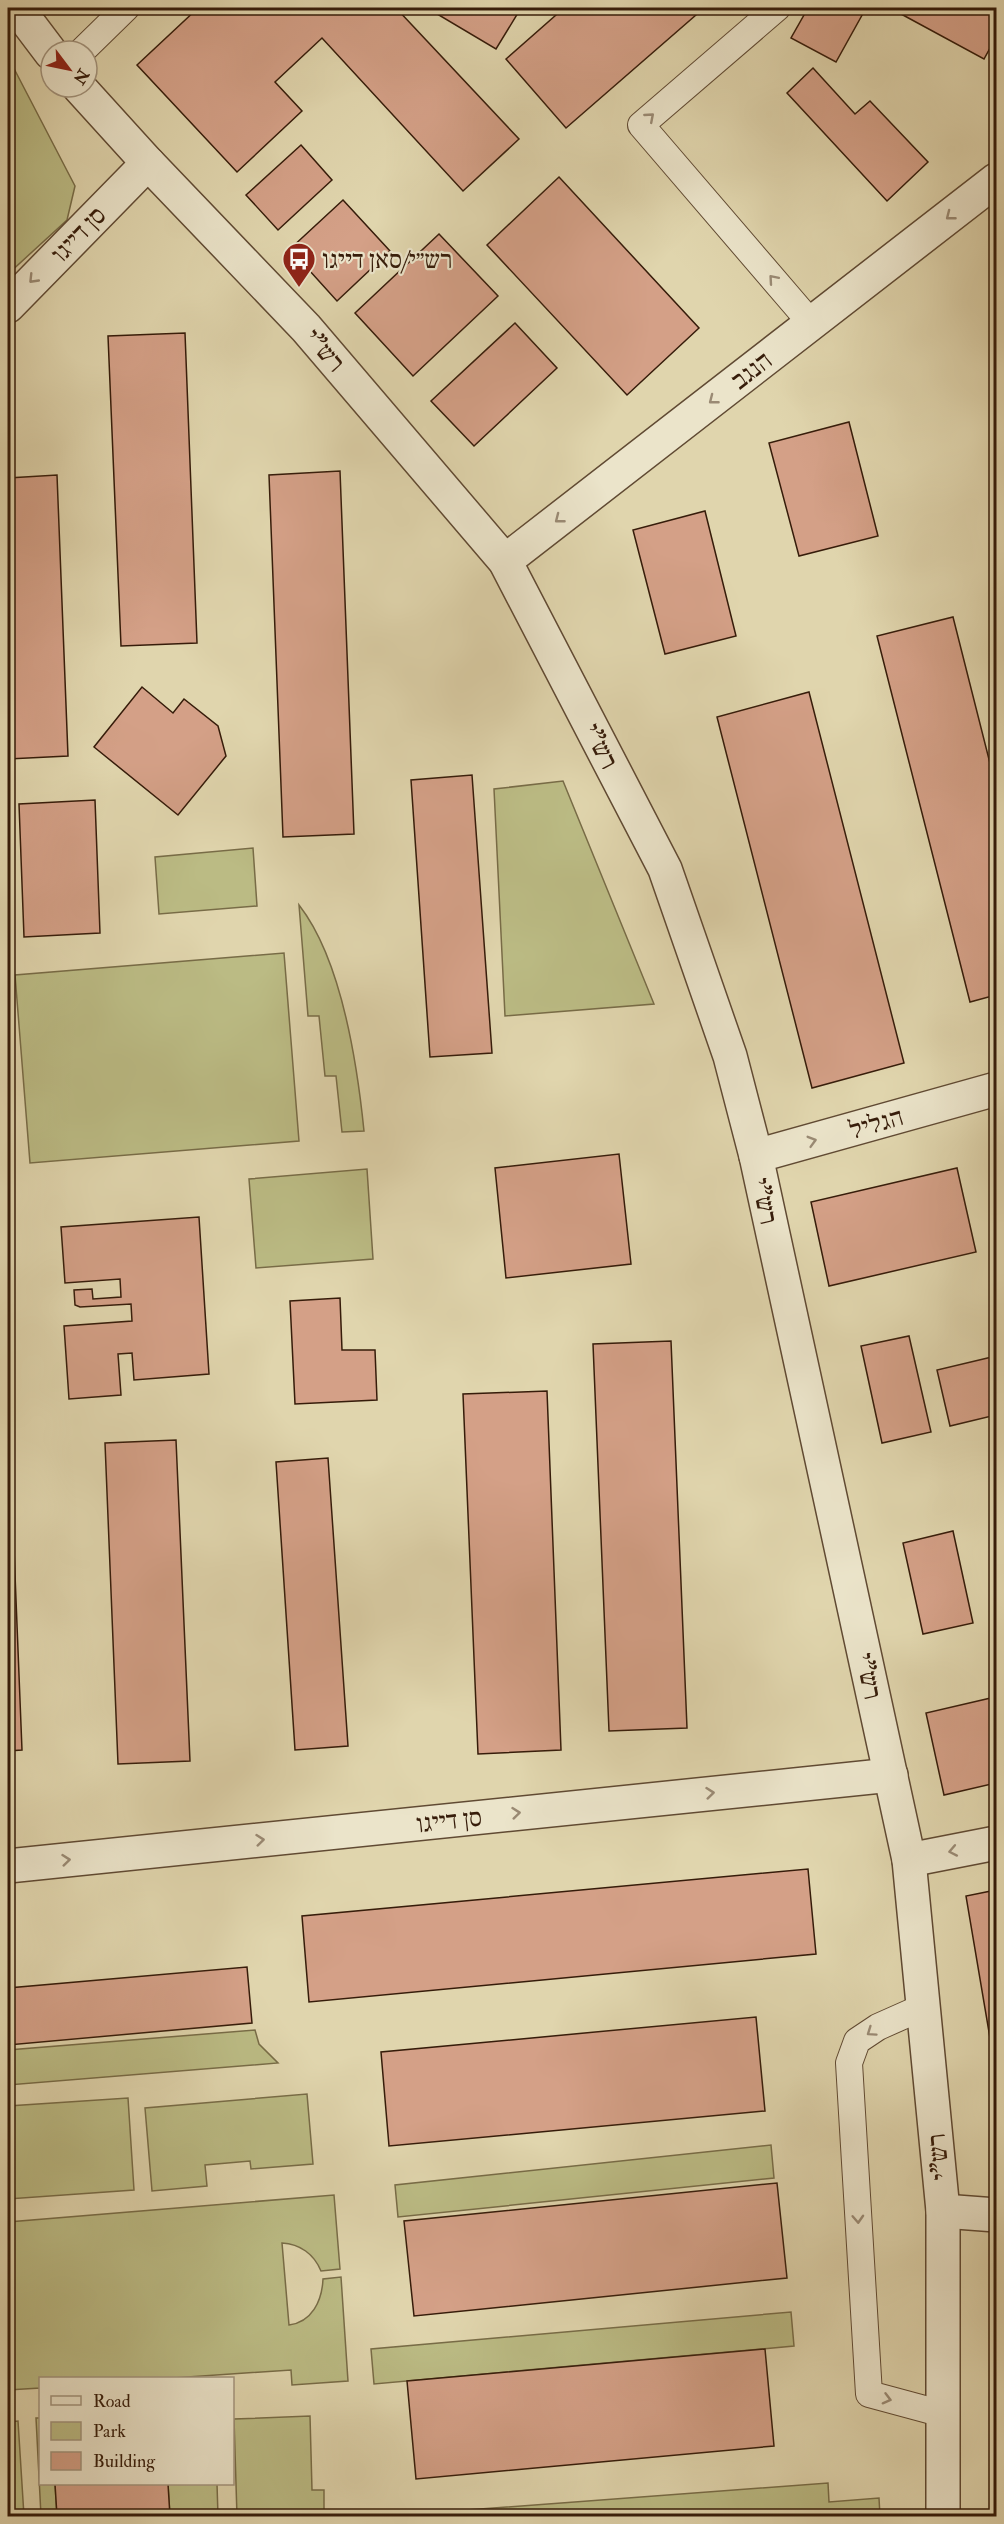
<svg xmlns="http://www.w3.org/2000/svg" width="1004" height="2524" font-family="'IM FELL Double Pica','Frank Ruhl Libre',serif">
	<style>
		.green { fill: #bbbb84; stroke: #786c47; stroke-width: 1.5 }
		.building { fill: #d4a087; stroke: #361c0a; stroke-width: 1.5 }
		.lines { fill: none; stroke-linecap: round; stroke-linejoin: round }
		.service-casing { stroke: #604a33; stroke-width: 28 }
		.minor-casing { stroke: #604a33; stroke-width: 36 }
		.tertiary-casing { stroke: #604a33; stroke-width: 36 }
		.service { stroke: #ebe4ca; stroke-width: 26 }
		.minor { stroke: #ebe4ca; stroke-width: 33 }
		.tertiary { stroke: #ebe4ca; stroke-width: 33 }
		.oneway { stroke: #9a8a74 }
		.labels { text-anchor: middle; stroke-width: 4.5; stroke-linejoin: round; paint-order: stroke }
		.street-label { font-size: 26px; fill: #361c0a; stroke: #ebe4ca }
		.poi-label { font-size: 26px; fill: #361c0a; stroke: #ebe4ca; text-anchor: start }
	</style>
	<rect width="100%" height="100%" fill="#e0d5ad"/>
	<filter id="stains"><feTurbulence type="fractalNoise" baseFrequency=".00333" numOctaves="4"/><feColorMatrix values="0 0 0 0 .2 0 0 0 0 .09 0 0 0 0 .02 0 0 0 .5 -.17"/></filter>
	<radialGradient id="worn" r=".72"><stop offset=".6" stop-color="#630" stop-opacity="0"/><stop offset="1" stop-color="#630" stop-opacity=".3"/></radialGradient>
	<g class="green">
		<polygon points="8,57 75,186 67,220 8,274"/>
		<polygon points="563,781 654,1004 505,1016 494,789"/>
		<polygon points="253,848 257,906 159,914 155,857"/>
		<path d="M 299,905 C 342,960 357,1062 364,1131 L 342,1132 L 336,1076 L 325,1076 L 319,1016 L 308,1016 Z"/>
		<polygon points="284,953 299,1141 30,1163 15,975"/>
		<polygon points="367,1169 373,1259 256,1268 249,1179"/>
		<polygon points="255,2030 259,2044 278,2063 8,2085 8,2050"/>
		<polygon points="307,2094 313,2164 251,2169 250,2161 205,2165 207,2186 152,2191 145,2108"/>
		<polygon points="128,2098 134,2190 8,2199 8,2106"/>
		<polygon points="771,2145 774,2178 398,2217 395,2185"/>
		<path d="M 334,2195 L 340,2269 L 321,2271 C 314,2254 300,2244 282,2243 L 289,2325 C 312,2322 322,2301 323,2279 L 341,2277 L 348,2381 L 292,2385 L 291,2370 L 173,2378 L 40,2378 L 40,2388 L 8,2390 L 8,2222 Z"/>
		<polygon points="791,2312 794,2346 374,2384 371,2349"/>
		<polygon points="310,2416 312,2490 324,2490 324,2516 237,2516 234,2419"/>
		<polygon points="36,2418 40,2418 40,2484 55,2484 57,2516 41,2516"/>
		<polygon points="18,2421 24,2516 8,2516 8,2422"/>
		<polygon points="828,2483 829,2502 879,2498 880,2516 387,2516"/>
		<polygon points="168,2484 217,2484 218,2516 170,2516"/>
	</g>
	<g class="building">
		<polygon points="198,8 396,8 519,139 463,191 322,38 275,82 302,111 237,172 137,65"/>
		<polygon points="427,8 521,8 496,49"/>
		<polygon points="564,8 704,8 566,128 506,59"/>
		<polygon points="808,8 866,8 836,62 791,38"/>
		<polygon points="890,8 996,8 996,37 984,59"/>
		<polygon points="813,68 855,114 870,101 928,162 887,201 787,93"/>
		<polygon points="301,145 332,180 278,230 246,195"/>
		<polygon points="559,177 699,328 627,395 487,245"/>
		<polygon points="343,200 390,251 337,301 290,249"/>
		<polygon points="439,234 498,296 413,376 355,313"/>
		<polygon points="515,323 557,368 474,446 431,401"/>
		<polygon points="185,333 197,643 121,646 108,336"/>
		<polygon points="849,422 878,536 799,556 769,443"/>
		<polygon points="340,471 354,834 283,837 269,475"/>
		<polygon points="57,475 68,756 8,759 8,478"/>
		<polygon points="705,511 736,636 665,654 633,530"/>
		<polygon points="953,617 996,787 996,995 970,1002 877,636"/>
		<polygon points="142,687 173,713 184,699 218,726 226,756 178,815 94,747"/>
		<polygon points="809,692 904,1063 812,1088 717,717"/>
		<polygon points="472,775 492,1053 430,1057 411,780"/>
		<polygon points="95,800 100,933 24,937 19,804"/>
		<polygon points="619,1154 631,1264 506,1278 495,1168"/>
		<polygon points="957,1168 976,1252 829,1286 811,1202"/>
		<polygon points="199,1217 209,1374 134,1380 132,1353 118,1354 121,1395 69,1399 64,1326 132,1321 131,1304 80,1307 75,1305 74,1290 92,1289 93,1299 121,1297 120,1279 65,1283 61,1227"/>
		<polygon points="340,1298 342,1350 375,1350 377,1400 295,1404 290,1301"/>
		<polygon points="909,1336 931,1432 882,1443 861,1346"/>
		<polygon points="671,1341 687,1728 609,1731 593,1344"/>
		<polygon points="996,1356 996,1415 950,1426 937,1370"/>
		<polygon points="547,1391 561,1750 478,1754 463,1394"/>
		<polygon points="8,1399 22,1750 8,1751"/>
		<polygon points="176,1440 190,1761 118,1764 105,1443"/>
		<polygon points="328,1458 348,1746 295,1750 276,1462"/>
		<polygon points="953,1531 973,1623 923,1634 903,1543"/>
		<polygon points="995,1697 996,1783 944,1795 926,1713"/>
		<polygon points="808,1869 816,1954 309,2002 302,1916"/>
		<polygon points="996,1890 996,2036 990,2038 966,1896"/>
		<polygon points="247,1967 252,2023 8,2045 8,1988"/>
		<polygon points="756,2017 765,2111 389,2146 381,2052"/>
		<polygon points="777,2183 787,2278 414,2316 404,2221"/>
		<polygon points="765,2349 774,2446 416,2479 407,2381"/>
		<polygon points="55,2484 168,2484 170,2516 57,2516"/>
	</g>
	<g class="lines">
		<defs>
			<g id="service">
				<polyline points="777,8 641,125 811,323"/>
				<polyline points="82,51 126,8"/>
				<polyline points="923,2007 878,2027 857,2041 849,2063 869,2394 943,2414"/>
			</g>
			<g id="minor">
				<polyline points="8,306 148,163"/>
				<polyline points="505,561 996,180"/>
				<polyline points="756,1156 996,1089"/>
				<polyline points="909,1860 996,1843"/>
				<polyline points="8,1866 891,1775"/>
				<polyline points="943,2211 996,2215"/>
			</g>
			<g id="tertiary">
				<polyline points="17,8 51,53"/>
				<polyline points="79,87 148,163 306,328 505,561 665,869 730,1056 756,1156 909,1860 943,2211 943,2516"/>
			</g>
		</defs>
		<use href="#service" class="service-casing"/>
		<use href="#minor" class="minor-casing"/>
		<use href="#tertiary" class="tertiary-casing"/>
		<use href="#service" class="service"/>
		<use href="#minor" class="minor"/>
		<use href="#tertiary" class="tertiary"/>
	</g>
	<defs><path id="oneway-chevron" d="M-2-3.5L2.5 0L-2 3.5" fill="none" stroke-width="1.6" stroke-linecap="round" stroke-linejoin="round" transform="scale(1.5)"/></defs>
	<g class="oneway">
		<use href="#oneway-chevron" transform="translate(650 117) rotate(-41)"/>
		<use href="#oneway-chevron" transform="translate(950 216) rotate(142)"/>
		<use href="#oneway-chevron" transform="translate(33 279) rotate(134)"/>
		<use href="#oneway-chevron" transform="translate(773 279) rotate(-131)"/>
		<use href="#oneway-chevron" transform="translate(713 400) rotate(142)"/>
		<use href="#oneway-chevron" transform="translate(559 519) rotate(142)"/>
		<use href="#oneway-chevron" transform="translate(812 1141) rotate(-16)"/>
		<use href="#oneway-chevron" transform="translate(710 1793) rotate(-6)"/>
		<use href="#oneway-chevron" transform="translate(516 1813) rotate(-6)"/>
		<use href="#oneway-chevron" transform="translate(260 1840) rotate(-6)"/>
		<use href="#oneway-chevron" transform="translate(953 1851) rotate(169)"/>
		<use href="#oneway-chevron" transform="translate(66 1860) rotate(-6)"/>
		<use href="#oneway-chevron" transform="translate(871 2032) rotate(145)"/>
		<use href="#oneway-chevron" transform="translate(858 2219) rotate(87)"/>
		<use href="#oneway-chevron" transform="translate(887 2399) rotate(15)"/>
	</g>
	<defs>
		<symbol id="bus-pin" viewBox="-11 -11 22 30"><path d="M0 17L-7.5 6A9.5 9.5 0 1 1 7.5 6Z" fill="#8f2418" stroke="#ebe4ca"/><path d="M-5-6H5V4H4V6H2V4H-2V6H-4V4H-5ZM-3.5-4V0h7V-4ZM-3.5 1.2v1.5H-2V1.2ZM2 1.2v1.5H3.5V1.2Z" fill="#fff"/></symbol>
	</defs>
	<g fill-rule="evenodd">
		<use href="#bus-pin" x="280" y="240" width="38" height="52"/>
	</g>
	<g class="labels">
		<g class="street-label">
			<text transform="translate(78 234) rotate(-46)" y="9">סן דייגו</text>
			<text transform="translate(325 350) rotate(49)" y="9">רש"י</text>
			<text transform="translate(751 370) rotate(-38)" y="9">הנגב</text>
			<text transform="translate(601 746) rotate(63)" y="9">רש"י</text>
			<text transform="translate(876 1123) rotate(-16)" y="9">הגליל</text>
			<text transform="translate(765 1201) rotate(78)" y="9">רש"י</text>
			<text transform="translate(869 1676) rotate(78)" y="9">רש"י</text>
			<text transform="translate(449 1820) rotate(-6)" y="9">סן דייגו</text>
			<text transform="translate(938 2157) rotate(-96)" y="9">רש"י</text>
		</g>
		<g class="poi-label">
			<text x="322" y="268">רש״י/סאן דייגו</text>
		</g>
	</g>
	<rect width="1004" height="2524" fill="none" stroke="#e0d5ad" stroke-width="30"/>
	<rect x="9" y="9" width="986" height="2506" fill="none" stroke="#361c0a" stroke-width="3"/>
	<rect x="15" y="15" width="974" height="2494" fill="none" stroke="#361c0a" stroke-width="1.5"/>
	<rect x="39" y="2377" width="195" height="108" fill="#ebe4ca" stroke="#a3947d" stroke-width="1.5"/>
	<rect x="51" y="2396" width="30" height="9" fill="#ebe4ca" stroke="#a3947d" stroke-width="1.5"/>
	<text x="93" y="2407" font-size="18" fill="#361c0a">Road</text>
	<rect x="51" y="2422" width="30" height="18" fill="#bbbb84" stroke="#a3947d" stroke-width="1.5"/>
	<text x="93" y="2437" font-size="18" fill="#361c0a">Park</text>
	<rect x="51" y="2452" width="30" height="18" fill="#d4a087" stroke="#a3947d" stroke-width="1.5"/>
	<text x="93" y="2467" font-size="18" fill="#361c0a">Building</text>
	<g transform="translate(69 69) rotate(122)"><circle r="28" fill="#ebe4ca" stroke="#a3947d" stroke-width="1.5"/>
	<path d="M0-4.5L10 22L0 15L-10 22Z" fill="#8f2418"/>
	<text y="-9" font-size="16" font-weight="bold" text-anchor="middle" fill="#361c0a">N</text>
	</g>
	<rect width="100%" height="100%" filter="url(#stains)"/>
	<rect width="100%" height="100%" fill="url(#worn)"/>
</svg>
